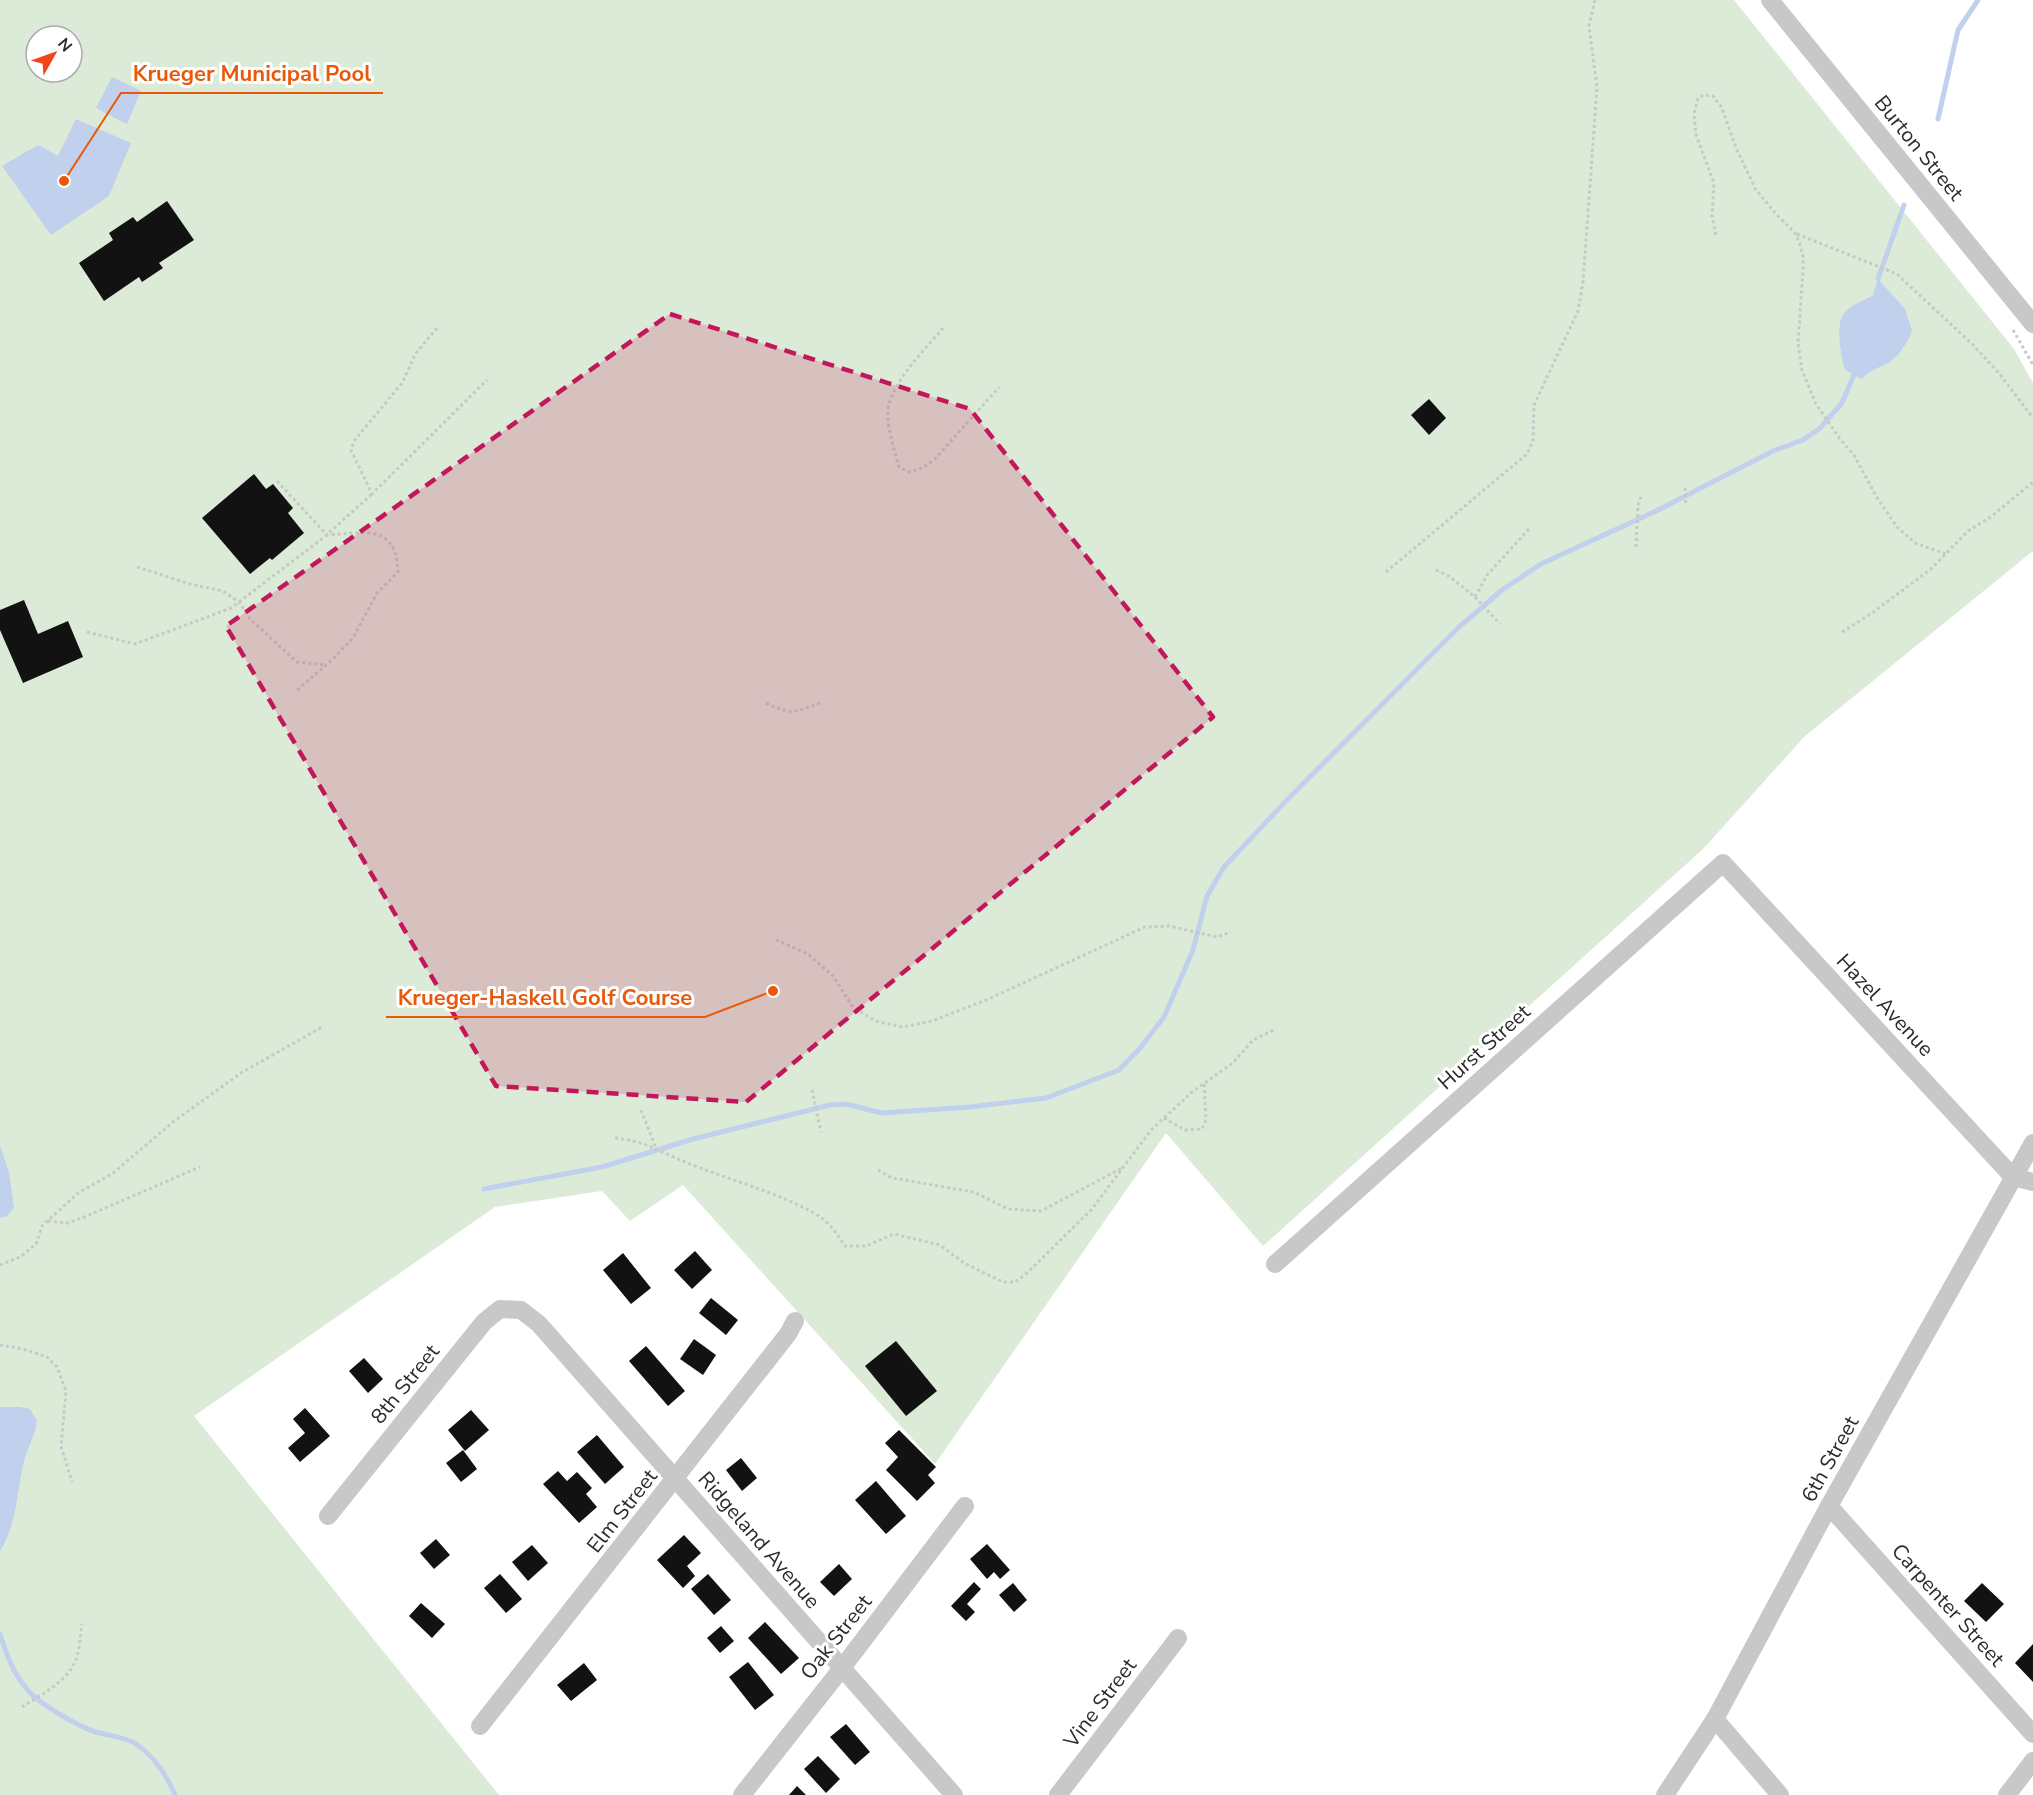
<svg xmlns="http://www.w3.org/2000/svg" width="2033" height="1795" font-family="'Nunito Sans',sans-serif">
	<style>
		.green { fill: #dcebd7; fill-rule: evenodd }
		.water { fill: #c0d0ed }
		.lines { fill: none; stroke-linecap: round; stroke-linejoin: round }
		.stream { stroke: #c0d0ed; stroke-width: 5 }
		.building { fill: #121212 }
		.path { stroke: #c8c8c8; stroke-width: 3; stroke-dasharray: 3 3; stroke-linecap: butt }
		.minor { stroke: #c8c8c8; stroke-width: 18 }
		.marked { fill: #c2185b; fill-opacity: 0.2; stroke: #c2185b; stroke-width: 4.5; stroke-dasharray: 12 8; stroke-linejoin: round }
		.labels { text-anchor: middle; stroke-width: 6; stroke-linejoin: round; paint-order: stroke }
		.street-label { font-size: 21px; fill: #2b2b2b; stroke: #fff }
		.leader { fill: none; stroke: #e8590c; stroke-width: 2 }
		.callout-dot { fill: #e8590c; stroke: #fff; stroke-width: 2 }
		.callout-label { font-size: 22px; text-anchor: middle; font-weight: bold; fill: #e8590c; stroke: #fff; stroke-width: 6; stroke-linejoin: round; paint-order: stroke }
	</style>
	<rect width="100%" height="100%" fill="#fff"/>
	<path class="green" d="M 0,0 L 1734,0 L 2014,349 L 2033,383 L 2033,551 L 1805,736 L 1703,849 L 1263,1246 L 1166,1133 L 935,1464 L 683,1185 L 630,1221 L 602,1191 L 495,1207 L 194,1416 L 499,1795 L 0,1795 ZM 36,36 L 72,36 L 72,72 L 36,72 Z"/>
	<g class="water">
		<polygon points="112,77 141,91 127,124 96,108"/>
		<polygon points="76,119 131,143 109,196 51,235 2,166 38,145 58,156"/>
		<path d="M 1878,279 L 1905,309 L 1912,330 L 1909,339 L 1898,355 L 1888,363 L 1871,371 L 1861,379 L 1845,370 C 1841,356 1835,325 1844,313 C 1850,305 1865,300 1873,295 Z"/>
		<polygon points="0,1146 9,1172 14,1208 7,1216 0,1218"/>
		<path d="M 0,1407 L 20,1407 L 30,1409 L 37,1421 C 35,1435 28,1447 24,1461 C 17,1490 17,1525 0,1551 Z"/>
	</g>
	<g class="lines">
		<g class="stream">
			<polyline points="1938,119 1958,30 1978,0"/>
			<polyline points="1878,279 1904,205"/>
			<polyline points="484,1189 602,1167 693,1139 830,1105 846,1104 882,1113 970,1107 1046,1098 1119,1070 1141,1047 1164,1017 1193,950 1207,896 1224,867 1285,802 1458,628 1502,590 1541,564 1656,511 1773,451 1803,440 1819,429 1842,403 1854,375"/>
			<path d="M 0,1634 C 6,1653 13,1673 26,1688 C 37,1703 79,1727 96,1732 C 109,1736 126,1737 136,1744 C 154,1756 167,1776 175,1795"/>
		</g>
	</g>
	<g class="building">
		<polygon points="167,201 194,240 159,263 163,268 142,282 139,277 104,301 79,263 113,240 109,233 133,217 137,222"/>
		<polygon points="1429,399 1446,418 1429,435 1411,415"/>
		<polygon points="254,474 266,489 273,484 293,508 288,513 304,533 272,560 270,558 250,574 202,518"/>
		<polygon points="24,600 38,634 68,621 83,657 23,683 0,630 0,610"/>
		<polygon points="695,1251 712,1270 692,1289 674,1270"/>
		<polygon points="623,1253 651,1288 631,1304 603,1270"/>
		<polygon points="711,1298 738,1320 726,1335 699,1313"/>
		<polygon points="694,1339 716,1355 703,1375 680,1359"/>
		<polygon points="896,1341 937,1391 906,1416 865,1366"/>
		<polygon points="646,1346 685,1391 668,1406 629,1361"/>
		<polygon points="364,1358 383,1379 368,1393 349,1371"/>
		<polygon points="305,1408 330,1436 300,1462 288,1448 305,1433 293,1419"/>
		<polygon points="471,1410 489,1430 465,1451 448,1430"/>
		<polygon points="899,1430 936,1467 928,1475 935,1483 917,1501 886,1470 898,1457 885,1443"/>
		<polygon points="597,1435 624,1467 605,1484 577,1452"/>
		<polygon points="463,1450 477,1469 461,1482 446,1463"/>
		<polygon points="741,1458 757,1478 742,1491 726,1470"/>
		<polygon points="558,1471 567,1481 577,1472 592,1488 586,1494 597,1507 579,1523 543,1484"/>
		<polygon points="876,1481 906,1516 886,1534 855,1500"/>
		<polygon points="684,1535 701,1553 687,1566 695,1576 683,1588 657,1560"/>
		<polygon points="436,1539 450,1555 434,1569 420,1553"/>
		<polygon points="987,1544 1010,1570 1000,1579 994,1572 987,1579 970,1559"/>
		<polygon points="532,1545 548,1563 528,1581 512,1562"/>
		<polygon points="839,1564 852,1579 834,1596 820,1582"/>
		<polygon points="500,1574 522,1599 506,1613 484,1588"/>
		<polygon points="708,1574 731,1600 714,1615 691,1589"/>
		<polygon points="974,1582 981,1589 967,1604 975,1612 966,1621 951,1606"/>
		<polygon points="1013,1583 1027,1600 1014,1612 999,1595"/>
		<polygon points="1982,1583 2004,1604 1986,1622 1964,1601"/>
		<polygon points="421,1603 445,1624 432,1638 409,1616"/>
		<polygon points="765,1622 799,1658 781,1674 748,1638"/>
		<polygon points="721,1626 734,1641 720,1653 707,1638"/>
		<polygon points="2033,1644 2033,1682 2015,1663"/>
		<polygon points="748,1662 774,1695 755,1710 729,1677"/>
		<polygon points="584,1663 597,1680 571,1701 557,1685"/>
		<polygon points="846,1724 870,1752 855,1765 830,1737"/>
		<polygon points="818,1756 840,1779 826,1793 804,1769"/>
		<polygon points="797,1786 806,1795 789,1795"/>
	</g>
	<g class="lines">
		<g class="path">
			<polyline points="1797,234 1897,274 1972,344 1998,372 2033,418"/>
			<polyline points="1716,235 1712,216 1714,183 1696,135 1694,114 1698,98 1704,95 1713,96 1722,108 1736,148 1756,190 1776,214 1795,233 1799,242 1803,256 1803,270 1798,343 1802,370 1816,404 1840,439 1854,455 1876,496 1897,527 1915,543 1946,554"/>
			<polyline points="437,328 416,353 402,383 354,441 351,450 372,494 487,380"/>
			<path d="M 943,328 C 924,351 898,375 889,404 C 884,419 895,452 899,467 L 909,472 L 922,468 L 935,459 L 999,387"/>
			<polyline points="2013,330 2033,365"/>
			<path d="M 277,481 L 327,535 C 363,533 396,522 398,572 L 377,593 L 353,638 L 334,658 L 295,692"/>
			<polyline points="1685,488 1686,505"/>
			<polyline points="1636,547 1638,505 1641,497"/>
			<polyline points="137,567 190,584 223,591 239,602 250,619 297,662 326,665"/>
			<polyline points="1436,570 1449,576 1475,597 1487,575 1529,529"/>
			<polyline points="1386,572 1527,454 1533,441 1534,405 1578,311 1583,282 1597,88 1589,26 1595,0"/>
			<polyline points="1475,597 1500,624"/>
			<polyline points="87,632 135,644 231,608 323,538 372,494"/>
			<polyline points="1842,632 1872,613 1931,569 1968,531 1992,516 2033,482"/>
			<path d="M 766,703 C 793,716 796,712 822,702"/>
			<polyline points="776,940 808,954 833,976 853,1007 875,1021 902,1027 932,1021 986,1000 1145,927 1169,926 1217,937 1231,932"/>
			<polyline points="812,1090 821,1132"/>
			<polyline points="641,1110 656,1148"/>
			<polyline points="1164,1118 1185,1130 1202,1129 1206,1120 1204,1084"/>
			<path d="M 615,1138 C 643,1141 652,1148 676,1158 C 721,1178 770,1189 814,1213 C 828,1221 836,1232 845,1246 L 866,1246 L 894,1234 L 940,1245 L 964,1263 L 1003,1282 L 1015,1282 L 1026,1274 L 1092,1209 L 1151,1130 L 1192,1092 L 1233,1063 L 1253,1040 L 1274,1030"/>
			<polyline points="878,1170 892,1178 974,1192 1008,1209 1041,1211 1122,1168"/>
			<polyline points="48,1221 68,1223 82,1218 200,1167"/>
			<polyline points="0,1265 20,1257 36,1244 42,1226 78,1193 112,1174 173,1122 241,1073 324,1026"/>
			<polyline points="0,1345 23,1349 47,1357 57,1367 66,1391 61,1446 72,1482"/>
			<path d="M 22,1707 C 42,1694 69,1681 77,1657 C 80,1647 80,1635 82,1624"/>
		</g>
		<g class="minor">
			<polyline points="1770,0 2033,324"/>
			<polyline points="1275,1264 1723,863 2013,1177 2033,1182"/>
			<polyline points="1829,1506 2033,1734"/>
			<polyline points="328,1516 484,1322 500,1309 521,1310 539,1324 954,1795"/>
			<polyline points="1715,1719 1780,1795"/>
			<polyline points="480,1726 788,1334 795,1321"/>
			<polyline points="742,1795 842,1668 965,1506"/>
			<polyline points="1058,1795 1178,1638"/>
			<polyline points="1665,1795 1715,1719 1829,1506 2033,1143"/>
			<polyline points="2007,1795 2033,1761"/>
		</g>
	</g>
	<path class="marked" d="M 670,314 L 970,409 L 1213,717 L 746,1102 L 496,1086 L 226,626 Z"/>
	<g class="labels">
		<g class="street-label">
			<text transform="translate(1919 148) rotate(51)" y="7">Burton Street</text>
			<text transform="translate(1885 1005) rotate(47)" y="7">Hazel Avenue</text>
			<text transform="translate(1484 1047) rotate(-42)" y="7">Hurst Street</text>
			<text transform="translate(405 1384) rotate(-51)" y="7">8th Street</text>
			<text transform="translate(1830 1459) rotate(-61)" y="7">6th Street</text>
			<text transform="translate(622 1511) rotate(-52)" y="7">Elm Street</text>
			<text transform="translate(759 1540) rotate(49)" y="7">Ridgeland Avenue</text>
			<text transform="translate(1948 1605) rotate(48)" y="7">Carpenter Street</text>
			<text transform="translate(836 1637) rotate(-52)" y="7">Oak Street</text>
			<text transform="translate(1100 1703) rotate(-53)" y="7">Vine Street</text>
		</g>
	</g>
	<path class="leader" d="M64 181L121 93H383M773 991L705 1017H386"/>
	<g class="callout-dot">
		<circle cx="64" cy="181" r="6"/>
		<circle cx="773" cy="991" r="6"/>
	</g>
	<g class="callout-label">
		<text x="252" y="81">Krueger Municipal Pool</text>
		<text x="545" y="1005">Krueger-Haskell Golf Course</text>
	</g>
	<g transform="translate(54 54) rotate(50)"><circle r="28" fill="#ffffff" stroke="#aaaaaa" stroke-width="1.5"/>
	<path d="M0-4.5L10 22L0 15L-10 22Z" fill="#f5461b"/>
	<text y="-9" font-size="16" font-weight="bold" text-anchor="middle" fill="#2b2b2b">N</text>
	</g>
</svg>
